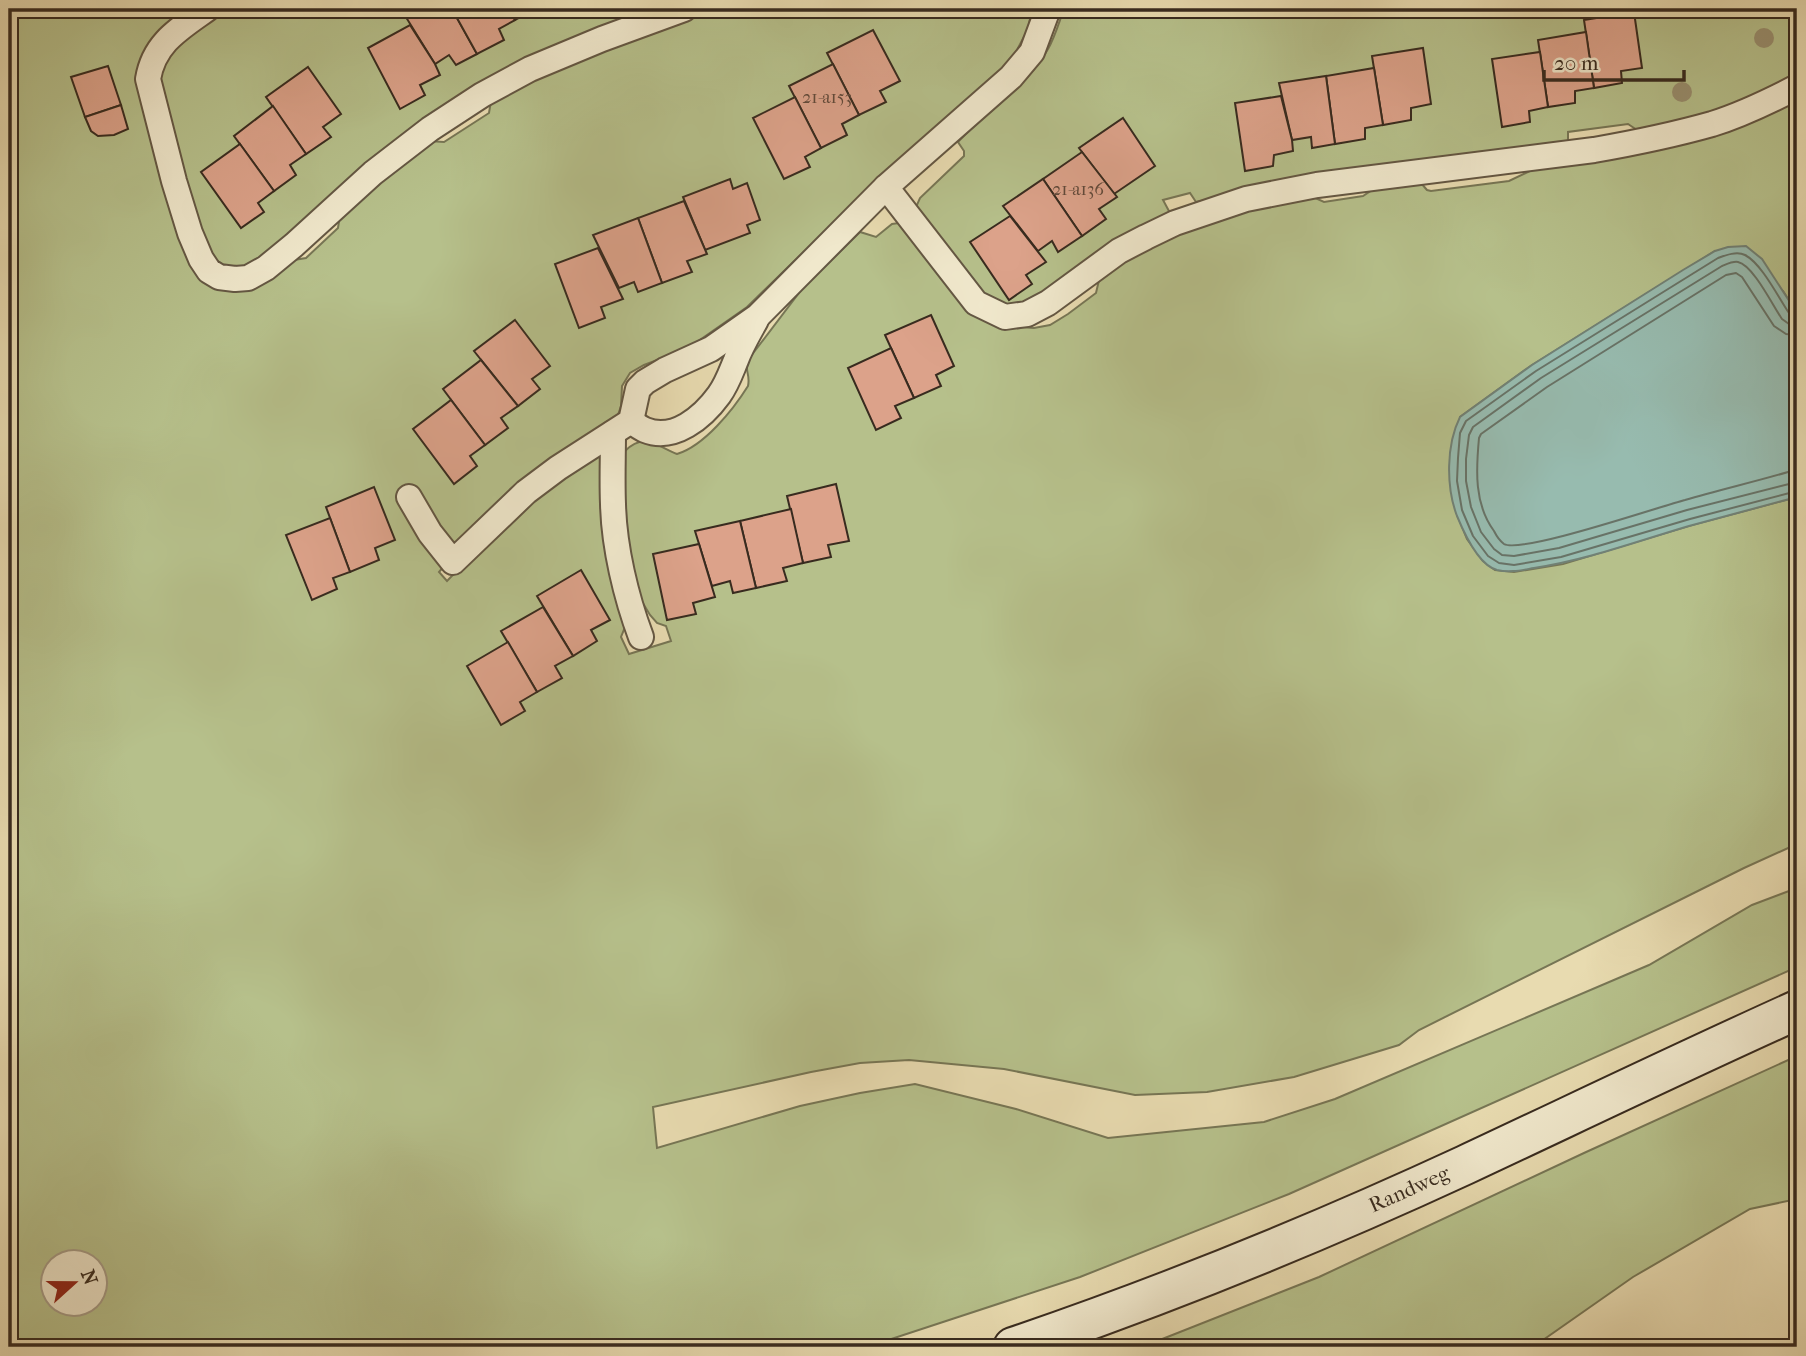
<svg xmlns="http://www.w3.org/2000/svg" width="1806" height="1356" font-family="'IM FELL French Canon',serif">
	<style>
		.green { fill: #b6c08b; stroke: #777655; stroke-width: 2; fill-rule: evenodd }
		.water { fill: #97bbaf; stroke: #718175; stroke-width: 2 }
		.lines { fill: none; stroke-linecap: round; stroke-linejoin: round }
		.shore { stroke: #687367; stroke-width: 2 }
		.building { fill: #dca28a; stroke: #382b1f; stroke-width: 2 }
		.lane-casing { stroke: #645743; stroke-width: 28 }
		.secondary-casing { stroke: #382b1f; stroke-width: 42 }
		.lane { stroke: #f0e8cc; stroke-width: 24 }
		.secondary { stroke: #f0e8cc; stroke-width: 38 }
		.tree { fill: #998f6f }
		.labels { text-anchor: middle; stroke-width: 5; stroke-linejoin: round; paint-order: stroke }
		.number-label { font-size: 18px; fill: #61493a }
		.street-label { font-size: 21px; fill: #382b1f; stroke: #f0e8cc }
	</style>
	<rect width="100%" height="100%" fill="#e8dbb0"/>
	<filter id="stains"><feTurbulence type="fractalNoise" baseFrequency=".00286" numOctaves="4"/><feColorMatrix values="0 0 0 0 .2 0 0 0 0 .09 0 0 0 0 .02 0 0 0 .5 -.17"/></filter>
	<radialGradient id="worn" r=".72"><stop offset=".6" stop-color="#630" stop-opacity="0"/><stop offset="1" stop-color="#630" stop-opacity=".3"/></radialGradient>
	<g class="green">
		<path d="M 9,9 L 184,9 L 185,13 L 149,47 L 202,275 L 306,258 L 338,228 L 340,215 L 428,141 L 444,142 L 489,113 L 491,101 L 522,83 L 635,37 L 711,9 L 1032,9 L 1028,29 L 1016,52 L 1007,64 L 987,84 L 889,169 L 747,307 L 694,344 L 676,353 L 644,365 L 630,373 L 622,386 L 621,406 L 618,415 L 469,536 L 439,572 L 447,581 L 514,512 L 602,454 L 625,627 L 621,637 L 629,654 L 671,641 L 666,626 L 657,623 L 650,615 L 638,595 L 622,511 L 625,451 C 644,432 657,446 677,454 C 704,446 733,410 748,386 C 751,372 742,371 751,356 L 802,289 L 860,232 L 876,237 L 892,224 L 899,223 L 1019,327 L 1034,328 L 1050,325 L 1068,314 L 1096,293 L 1100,276 L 1192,224 L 1311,196 L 1324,202 L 1363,196 L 1378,186 L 1421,183 L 1427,190 L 1431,191 L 1509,181 L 1534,169 L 1797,97 L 1797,313 L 1783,291 L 1715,251 L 1532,365 L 1460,417 L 1456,512 L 1467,539 L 1483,561 L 1495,570 L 1514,572 L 1563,564 L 1692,525 L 1797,497 L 1797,844 L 1744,868 L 1419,1030 L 1399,1045 L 1294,1077 L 1207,1092 L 1135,1095 L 1004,1069 L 909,1060 L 860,1063 L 811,1072 L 653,1107 L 657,1148 L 800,1106 L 860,1093 L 915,1084 L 1016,1109 L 1108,1138 L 1264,1122 L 1335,1099 L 1649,965 L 1752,905 L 1797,888 L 1797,967 L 1289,1194 L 1080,1277 L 867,1347 L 9,1347 ZM 52,1262 L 94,1262 L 94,1304 L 52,1304 Z"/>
		<path d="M 221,9 L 662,9 L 560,46 L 273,252 C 245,268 232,279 207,251 L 159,94 L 163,55 L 200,23 Z"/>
		<path d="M 1064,9 L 1797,9 L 1797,79 L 1710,115 L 1640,132 L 1628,124 L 1568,132 L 1568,147 L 1217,198 L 1196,202 L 1190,193 L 1163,200 L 1170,213 L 1020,309 L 989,302 L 916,207 L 920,198 L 964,156 L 964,151 L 958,142 C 988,110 1026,88 1048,49 C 1055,37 1059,22 1064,9 Z"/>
		<polygon points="1797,1056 1797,1199 1750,1209 1633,1277 1533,1347 1142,1347 1319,1277 1584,1153"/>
	</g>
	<path class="water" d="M 1746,246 L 1762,259 L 1797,313 L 1797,497 C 1761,507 1725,516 1689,526 C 1638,541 1587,560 1534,568 C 1522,570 1510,573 1497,570 C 1478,565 1464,533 1457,516 C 1446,487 1446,445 1460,417 L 1532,365 L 1683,270 L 1715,251 L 1728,247 Z"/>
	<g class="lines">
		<g class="shore">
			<path d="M 1797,316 L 1789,313 C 1778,297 1762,264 1745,255 C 1737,251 1726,255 1718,258 L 1536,371 L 1466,421 L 1460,433 L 1458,458 L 1457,481 L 1462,510 L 1473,536 L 1488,556 L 1499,563 L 1514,565 L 1561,557 L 1690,519 L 1797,491"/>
			<path d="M 1797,325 L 1789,324 L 1782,319 C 1773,306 1753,265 1738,262 C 1733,261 1727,264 1722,266 L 1541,378 L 1473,427 L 1469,435 L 1466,459 L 1466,481 L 1471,507 L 1481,532 L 1494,549 L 1502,555 L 1514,556 L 1559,548 L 1687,510 L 1797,482"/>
			<path d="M 1797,335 L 1786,334 L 1774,326 L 1742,277 L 1736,273 L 1726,275 L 1547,387 L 1481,434 L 1479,438 C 1476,470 1474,504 1494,531 C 1496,535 1500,541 1504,544 C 1521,554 1658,507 1685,500 C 1719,490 1754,482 1788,472 L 1797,471"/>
		</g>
	</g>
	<g class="building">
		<polygon points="414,9 452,9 477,54 456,65 449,55 435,64 404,14"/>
		<polygon points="452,9 509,9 515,20 499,29 504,40 477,54"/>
		<polygon points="509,9 536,9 515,20"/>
		<polygon points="1634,12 1642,68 1621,71 1622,83 1594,88 1584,20"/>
		<polygon points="410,25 435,64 440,75 420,85 425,95 400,109 368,48"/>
		<polygon points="873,30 900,81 880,91 886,102 859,115 827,53"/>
		<polygon points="1586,32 1594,88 1575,91 1575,103 1548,107 1538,40"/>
		<polygon points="1423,48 1431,104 1411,108 1411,120 1383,125 1372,56"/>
		<polygon points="1540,52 1548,107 1529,111 1530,122 1502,127 1492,59"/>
		<polygon points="833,64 859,115 842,124 847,135 821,148 789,86"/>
		<polygon points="108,66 121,105 85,117 71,77"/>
		<polygon points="308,67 341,114 323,127 331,137 306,154 266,97"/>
		<polygon points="1374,68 1383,125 1365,128 1365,139 1335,144 1326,76"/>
		<polygon points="1326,76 1335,144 1312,148 1311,137 1292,140 1279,83"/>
		<polygon points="1281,96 1292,140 1293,151 1274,155 1273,166 1245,171 1235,103"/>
		<polygon points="795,97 821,148 805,157 810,167 784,179 753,118"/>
		<polygon points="121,105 128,129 114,135 98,136 91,131 85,117"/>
		<polygon points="273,106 306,154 290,165 296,175 274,191 234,136"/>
		<polygon points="1123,118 1155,166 1114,194 1079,148"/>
		<polygon points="240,144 274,191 258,203 264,212 241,228 201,172"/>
		<polygon points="1082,152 1117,197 1099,209 1106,219 1082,236 1043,179"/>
		<polygon points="730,179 733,189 747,183 760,220 747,225 750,233 705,250 683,197"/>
		<polygon points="1043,179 1082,236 1058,252 1052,241 1038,251 1003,206"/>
		<polygon points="684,201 707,254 687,261 692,272 662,283 638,218"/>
		<polygon points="1010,216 1046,262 1026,275 1032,284 1009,300 970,242"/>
		<polygon points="638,218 662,283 638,292 634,282 619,288 593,235"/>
		<polygon points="598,248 623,299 601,307 605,318 579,328 555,264"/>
		<polygon points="931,315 954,366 936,375 941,386 914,398 885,335"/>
		<polygon points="515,320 550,366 532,379 540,389 518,406 474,351"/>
		<polygon points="891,348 914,398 895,406 901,418 876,430 848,368"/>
		<polygon points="481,360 518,406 501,418 508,428 485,445 443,389"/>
		<polygon points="451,400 485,445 470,456 477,466 454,484 413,429"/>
		<polygon points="836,484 849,541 828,545 831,557 803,563 787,496"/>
		<polygon points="374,487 395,540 375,548 379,560 350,572 326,507"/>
		<polygon points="791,509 803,563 783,568 787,581 756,588 740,521"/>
		<polygon points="330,518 350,572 333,578 337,589 312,600 286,535"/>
		<polygon points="740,521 756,588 733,593 730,581 712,586 695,531"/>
		<polygon points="699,544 715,597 693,603 696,614 667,620 653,554"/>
		<polygon points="581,570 610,620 591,630 597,641 573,656 537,596"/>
		<polygon points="543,607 573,656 555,666 562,678 537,692 501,631"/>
		<polygon points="508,642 537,692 520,702 525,711 501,725 467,666"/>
	</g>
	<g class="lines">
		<defs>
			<g id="lane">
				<path d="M 207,9 C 179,29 154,43 148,79 L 174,181 L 190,233 L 201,259 L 209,271 L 219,277 L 235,279 L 248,278 L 266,268 L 294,245 L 373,173 L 430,129 L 482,95 L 530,69 L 602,39 L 684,9"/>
				<path d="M 886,187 L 976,303 L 1005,317 L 1027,314 L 1048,303 L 1119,251 L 1146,237 L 1175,223 L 1246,199 L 1317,185 L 1594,150 C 1634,143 1673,135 1712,124 C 1741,115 1770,101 1797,87"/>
				<path d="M 631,421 C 635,424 640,428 645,430 C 674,442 703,417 719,395 C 727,384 731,372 736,360 C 741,346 749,333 756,320"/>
				<path d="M 613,433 C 613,457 612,480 613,504 C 614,547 626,597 641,637"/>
				<polyline points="409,497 430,533 453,562 526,492 558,468 631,421 638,389 645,382 665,370 711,349 758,316 886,187 1011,77 1032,52 1048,9"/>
			</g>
			<path id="secondary" d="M 1013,1347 C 1166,1295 1318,1233 1465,1165 C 1576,1113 1686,1060 1797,1010"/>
		</defs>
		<use href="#lane" class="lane-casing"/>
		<use href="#secondary" class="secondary-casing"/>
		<use href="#lane" class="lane"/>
		<use href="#secondary" class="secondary"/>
	</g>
	<g class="tree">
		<circle cx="1764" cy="38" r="10"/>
		<circle cx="1682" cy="92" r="10"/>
	</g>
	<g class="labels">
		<g class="number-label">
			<text x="827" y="103">21-a153</text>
			<text x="1078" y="195">21-a136</text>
		</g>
		<g class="street-label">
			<text transform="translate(1409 1189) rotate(-24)" y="7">Randweg</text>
		</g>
	</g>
	<rect width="1806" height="1356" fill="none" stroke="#e8dbb0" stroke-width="35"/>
	<rect x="10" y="10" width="1785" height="1335" fill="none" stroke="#382b1f" stroke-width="3.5"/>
	<rect x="18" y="18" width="1771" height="1321" fill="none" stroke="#382b1f" stroke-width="2"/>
	<g transform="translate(74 1283) rotate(69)"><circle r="33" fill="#f0e8cc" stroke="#a69c87" stroke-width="2"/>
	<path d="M0-5L12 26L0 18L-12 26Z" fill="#8f2418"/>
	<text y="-10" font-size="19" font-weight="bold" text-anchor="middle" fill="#382b1f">N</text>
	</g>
	<path d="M1544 70v10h140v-10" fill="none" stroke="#382b1f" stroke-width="3.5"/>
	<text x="1554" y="70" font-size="21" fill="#382b1f" stroke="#f0e8cc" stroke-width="5" paint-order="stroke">20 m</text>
	<rect width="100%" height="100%" filter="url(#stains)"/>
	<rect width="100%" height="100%" fill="url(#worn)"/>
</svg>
